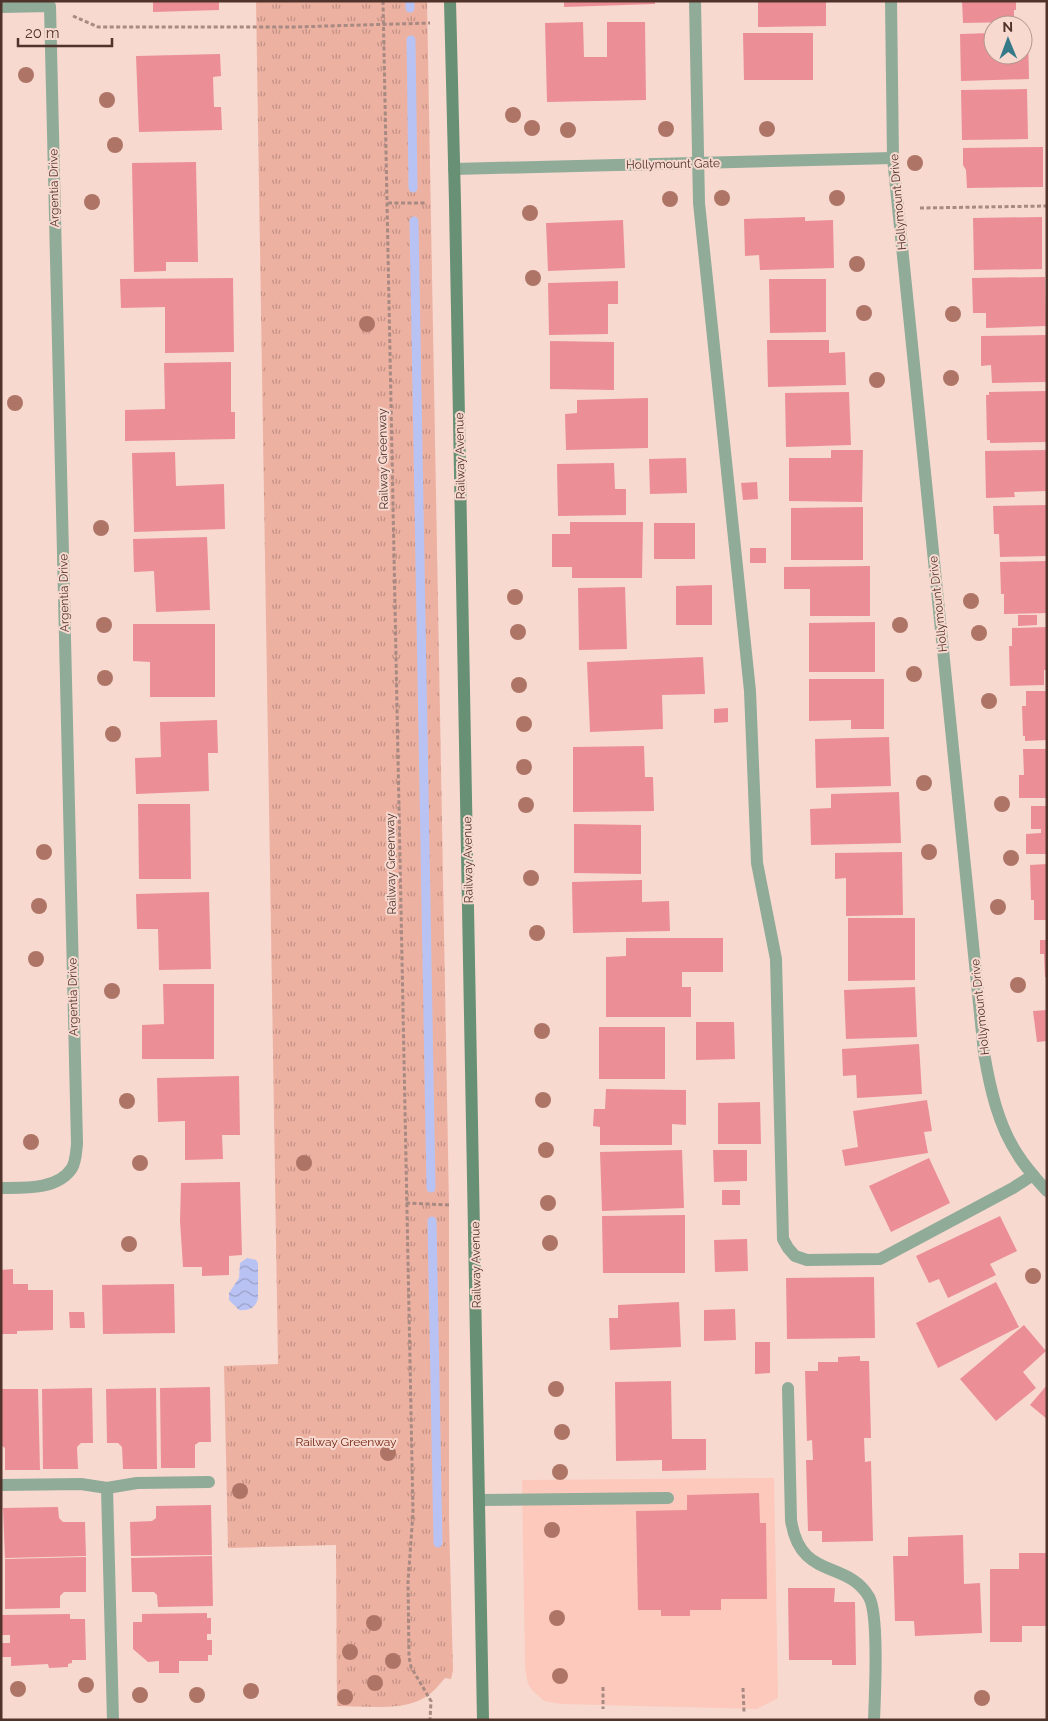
<svg xmlns="http://www.w3.org/2000/svg" width="1048" height="1721" font-family="Raleway,sans-serif">
	<style>
		.built { fill: #fcc9bc }
		.park { fill: url(#park-tufts) }
		.water { fill: url(#water-waves) }
		.lines { fill: none; stroke-linecap: round; stroke-linejoin: round }
		.stream { stroke: #b9c3f3; stroke-width: 9 }
		.building { fill: #ec8e96 }
		.path { stroke: #a88a82; stroke-width: 3; stroke-dasharray: 4 2.5; stroke-linecap: butt }
		.lane { stroke: #90ab98; stroke-width: 12 }
		.street { stroke: #90ab98; stroke-width: 12 }
		.secondary { stroke: #679075; stroke-width: 12 }
		.tree { fill: #ae7566 }
		.labels { text-anchor: middle; stroke-width: 4; stroke-linejoin: round; paint-order: stroke }
		.street-label { font-size: 12px; fill: #50332b; stroke: #f7d9d0 }
		.park-label { font-size: 12px; fill: #72230f; stroke: #f7d9d0 }
	</style>
	<defs>
		<pattern id="park-tufts" width="24" height="20" patternUnits="userSpaceOnUse" patternTransform="scale(1.25)"><rect width="24" height="20" fill="#edb1a2"/><path d="M3 7l-1-3M5 7V3M7 7l1-3M15 17l-1-3M17 17v-4M19 17l1-3" fill="none" stroke="#c29184"/></pattern>
		<pattern id="water-waves" width="16" height="10" patternUnits="userSpaceOnUse" patternTransform="scale(1.25)"><rect width="16" height="10" fill="#b9c3f3"/><path d="M0 5q4-4 8 0t8 0" fill="none" stroke="#999fc5"/></pattern>
	</defs>
	<rect width="100%" height="100%" fill="#f7d9d0"/>
	<polygon class="built" points="774,1478 778,1698 757,1709 561,1704 544,1701 532,1690 528,1684 525,1668 522,1480"/>
	<path class="park" d="M 256,1 L 427,1 L 449,1205 L 449,1520 L 453,1670 L 451,1679 L 445,1678 C 438,1686 432,1694 422,1699 C 400,1711 362,1706 337,1706 L 336,1545 L 228,1548 L 224,1366 L 278,1364 Z"/>
	<path class="water" d="M 247,1258 L 256,1260 L 258,1263 L 258,1298 C 256,1308 249,1311 239,1310 L 229,1300 L 229,1293 L 239,1278 L 240,1263 Z"/>
	<g class="lines">
		<g class="stream">
			<polyline points="410,1 410,8"/>
			<polyline points="411,40 413,188"/>
			<polyline points="414,221 431,1188"/>
			<polyline points="432,1221 438,1543"/>
		</g>
	</g>
	<g class="building">
		<polygon points="153,1 219,1 219,10 153,12"/>
		<polygon points="564,1 655,1 655,4 564,7"/>
		<polygon points="758,1 826,1 826,26 758,27"/>
		<polygon points="962,1 1016,1 1016,10 1014,10 1014,22 963,23"/>
		<polygon points="583,22 584,57 607,57 607,22 645,22 646,100 547,102 545,23"/>
		<polygon points="1023,32 1028,32 1029,79 961,81 960,34 993,33 993,55 1023,55"/>
		<polygon points="743,33 813,33 813,80 744,80"/>
		<polygon points="220,54 221,76 213,77 214,107 221,107 222,130 139,132 136,56"/>
		<polygon points="1027,89 1028,139 962,140 961,90"/>
		<polygon points="1043,147 1043,187 967,188 966,170 963,165 963,148"/>
		<polygon points="196,162 198,262 166,262 166,271 134,272 132,163"/>
		<polygon points="805,217 805,221 833,220 834,268 760,270 759,255 745,256 744,219"/>
		<polygon points="1042,217 1042,269 974,270 973,218"/>
		<polygon points="623,220 625,268 548,271 546,223"/>
		<polygon points="1045,277 1046,326 986,328 986,313 973,313 972,278"/>
		<polygon points="233,278 234,352 165,353 165,307 121,308 120,279"/>
		<polygon points="769,279 826,279 826,332 770,333"/>
		<polygon points="618,281 618,304 608,304 608,334 549,335 548,283"/>
		<polygon points="1047,335 1047,382 992,383 991,365 981,366 981,336"/>
		<polygon points="767,340 829,340 829,353 845,352 846,385 768,387"/>
		<polygon points="550,341 614,342 614,390 550,389"/>
		<polygon points="231,362 231,412 235,412 235,439 125,441 125,410 165,409 164,363"/>
		<polygon points="1047,391 1047,442 990,443 990,440 987,440 986,395 989,395 989,392"/>
		<polygon points="849,392 851,445 786,447 785,393"/>
		<polygon points="648,398 648,448 566,450 565,414 577,413 577,400"/>
		<polygon points="831,450 863,450 862,502 789,501 789,458 831,458"/>
		<polygon points="1047,450 1047,491 1014,492 1015,497 986,498 985,451"/>
		<polygon points="175,452 176,486 224,484 225,529 134,532 132,453"/>
		<polygon points="686,458 687,493 650,494 649,459"/>
		<polygon points="614,463 615,489 626,489 626,515 558,516 557,464"/>
		<polygon points="757,482 758,499 743,500 741,483"/>
		<polygon points="1047,505 1047,556 1000,557 999,534 994,534 993,506"/>
		<polygon points="863,507 863,560 791,560 791,508"/>
		<polygon points="570,522 643,522 642,578 572,578 572,567 552,567 552,534 570,534"/>
		<rect x="654" y="523" width="41" height="36"/>
		<polygon points="207,537 210,610 156,612 154,571 134,572 133,539"/>
		<rect x="750" y="548" width="16" height="15"/>
		<polygon points="1047,561 1047,613 1004,614 1004,594 1001,594 1000,562"/>
		<polygon points="870,566 870,616 810,616 810,589 784,589 784,567"/>
		<polygon points="712,585 712,625 676,625 676,586"/>
		<polygon points="625,587 627,649 579,650 578,588"/>
		<polygon points="1018,615 1037,615 1037,625 1018,626"/>
		<polygon points="875,622 875,672 809,672 809,623"/>
		<polygon points="133,624 215,624 215,697 150,697 150,662 133,661"/>
		<polygon points="1047,627 1047,670 1044,670 1044,685 1010,686 1009,646 1012,646 1012,628"/>
		<polygon points="703,657 705,694 662,695 663,729 590,732 587,662"/>
		<polygon points="809,679 884,679 884,729 851,729 851,720 809,721"/>
		<polygon points="1026,691 1047,691 1047,740 1025,741 1025,736 1023,736 1022,706 1026,706"/>
		<polygon points="728,708 728,722 714,723 714,709"/>
		<polygon points="217,720 218,753 208,753 209,791 136,794 135,758 161,757 160,722"/>
		<polygon points="889,737 891,786 816,788 815,739"/>
		<polygon points="644,746 645,777 653,777 654,811 573,812 573,747"/>
		<polygon points="1023,749 1047,749 1047,798 1019,798 1019,775 1024,775"/>
		<polygon points="899,792 901,843 811,845 810,809 831,808 831,794"/>
		<polygon points="138,804 190,804 191,879 139,879"/>
		<polygon points="1031,806 1047,806 1047,854 1026,854 1026,834 1041,833 1041,829 1031,829"/>
		<polygon points="574,824 641,825 641,874 574,873"/>
		<polygon points="902,852 903,915 846,916 846,878 835,879 835,853"/>
		<polygon points="1047,864 1047,920 1034,920 1034,900 1031,900 1030,865"/>
		<polygon points="642,880 642,902 669,901 670,931 573,933 572,882"/>
		<polygon points="209,892 211,969 159,970 158,929 137,929 136,894"/>
		<polygon points="848,918 915,918 915,980 848,981"/>
		<polygon points="626,938 723,938 723,972 682,972 682,987 691,987 691,1017 606,1017 606,957 626,956"/>
		<polygon points="1040,940 1047,940 1047,977 1045,977 1044,954 1040,954"/>
		<polygon points="163,984 214,984 214,1059 142,1059 142,1025 164,1024"/>
		<polygon points="915,987 917,1037 846,1039 844,990"/>
		<polygon points="1047,1010 1047,1041 1037,1042 1033,1011"/>
		<polygon points="696,1022 734,1022 735,1059 696,1060"/>
		<rect x="599" y="1027" width="66" height="52"/>
		<polygon points="919,1044 922,1094 857,1098 856,1075 843,1076 842,1049"/>
		<polygon points="239,1076 240,1135 222,1135 223,1159 185,1160 185,1121 158,1122 157,1078"/>
		<polygon points="606,1089 686,1090 686,1125 672,1124 672,1145 600,1145 600,1127 593,1126 594,1109 605,1109"/>
		<polygon points="927,1100 932,1131 924,1132 928,1153 845,1166 842,1150 858,1147 853,1111"/>
		<polygon points="760,1102 761,1144 718,1144 718,1103"/>
		<polygon points="682,1150 684,1208 602,1211 600,1152"/>
		<polygon points="713,1150 747,1150 747,1181 714,1182"/>
		<polygon points="929,1158 950,1203 891,1232 869,1186"/>
		<polygon points="240,1182 242,1255 229,1256 229,1275 202,1276 202,1267 183,1267 180,1221 181,1183"/>
		<rect x="722" y="1190" width="18" height="15"/>
		<polygon points="685,1215 685,1273 603,1273 602,1216"/>
		<polygon points="1000,1216 1017,1251 990,1264 996,1275 948,1298 939,1279 929,1283 916,1256"/>
		<polygon points="747,1239 748,1271 715,1272 714,1240"/>
		<polygon points="13,1269 13,1284 28,1284 28,1290 53,1290 53,1330 17,1331 17,1334 1,1334 1,1270"/>
		<polygon points="874,1277 875,1338 787,1339 786,1278"/>
		<polygon points="996,1282 1019,1327 938,1368 916,1323"/>
		<polygon points="174,1284 175,1333 103,1334 102,1285"/>
		<polygon points="679,1302 681,1347 610,1350 609,1318 618,1318 618,1305"/>
		<polygon points="735,1309 736,1340 704,1341 704,1310"/>
		<polygon points="69,1312 84,1312 85,1328 70,1328"/>
		<polygon points="1024,1325 1046,1351 1023,1372 1036,1388 996,1421 960,1379"/>
		<polygon points="755,1342 770,1342 770,1373 755,1374"/>
		<polygon points="860,1356 860,1361 869,1361 871,1438 864,1438 865,1462 871,1461 873,1541 822,1542 822,1531 808,1531 806,1460 813,1460 812,1440 807,1441 805,1371 818,1371 818,1362 838,1362 838,1357"/>
		<polygon points="671,1381 672,1439 706,1439 706,1470 662,1471 662,1460 616,1461 615,1382"/>
		<polygon points="1047,1385 1047,1419 1030,1405"/>
		<polygon points="210,1387 211,1442 199,1442 195,1445 195,1468 161,1468 160,1388"/>
		<polygon points="92,1388 93,1443 81,1443 77,1447 78,1469 43,1469 42,1389"/>
		<polygon points="156,1388 157,1469 123,1469 122,1447 118,1443 107,1443 106,1389"/>
		<polygon points="1,1389 38,1389 40,1470 5,1470 5,1448 1,1445"/>
		<polygon points="759,1493 760,1523 766,1523 767,1599 721,1599 721,1610 690,1610 690,1616 661,1616 661,1610 638,1610 636,1511 687,1510 687,1495"/>
		<polygon points="211,1505 212,1555 131,1556 130,1522 152,1521 156,1518 156,1506"/>
		<polygon points="58,1507 59,1518 63,1522 85,1522 86,1556 5,1558 3,1508"/>
		<polygon points="963,1535 964,1584 980,1583 982,1633 915,1636 914,1621 895,1621 893,1556 908,1556 908,1537"/>
		<polygon points="1019,1553 1047,1553 1047,1626 1022,1626 1022,1642 990,1642 990,1569 1019,1569"/>
		<polygon points="212,1556 213,1606 158,1607 157,1595 154,1592 132,1592 131,1558"/>
		<polygon points="86,1557 86,1592 64,1592 60,1596 60,1608 5,1609 5,1559"/>
		<polygon points="788,1588 835,1588 834,1602 855,1602 856,1665 832,1665 832,1660 789,1660"/>
		<polygon points="207,1613 207,1618 211,1618 211,1634 207,1634 207,1640 212,1640 212,1655 208,1655 208,1661 179,1661 179,1673 159,1673 159,1661 148,1662 133,1649 133,1622 142,1622 142,1614"/>
		<polygon points="70,1614 70,1619 85,1619 86,1660 72,1660 72,1663 68,1664 68,1667 49,1668 48,1664 11,1666 11,1657 1,1657 1,1643 10,1643 10,1635 2,1635 2,1615"/>
	</g>
	<g class="lines">
		<g class="path">
			<polyline points="383,1 413,1513 408,1582 409,1657 411,1667 431,1701 430,1720"/>
			<polyline points="73,16 98,27 294,27 430,23"/>
			<polyline points="388,203 426,203"/>
			<polyline points="920,208 1047,206"/>
			<polyline points="406,1203 449,1205"/>
			<polyline points="603,1687 603,1709"/>
			<polyline points="743,1688 744,1712"/>
		</g>
		<g class="lane">
			<polyline points="695,1 699,203 750,691 757,863 776,959 783,1239 788,1248 795,1256 807,1260 880,1259 1013,1188 1033,1175"/>
			<path d="M 788,1388 L 791,1520 C 800,1581 847,1559 869,1597 C 879,1614 875,1695 874,1720"/>
			<polyline points="480,1500 668,1498"/>
		</g>
		<g class="street">
			<path d="M 891,1 L 893,158 L 984,1053 C 990,1088 998,1125 1018,1155 C 1026,1168 1037,1180 1047,1191"/>
			<path d="M 1,7 L 50,6 L 77,1144 C 76,1152 76,1161 72,1168 C 58,1190 24,1188 1,1188"/>
			<polyline points="454,169 893,158"/>
			<polyline points="1,1485 81,1484 107,1488 137,1483 209,1482"/>
			<polyline points="107,1488 113,1720"/>
		</g>
		<polyline class="secondary" points="450,1 455,202 483,1720"/>
	</g>
	<g class="tree">
		<circle cx="26" cy="75" r="8"/>
		<circle cx="107" cy="100" r="8"/>
		<circle cx="513" cy="115" r="8"/>
		<circle cx="532" cy="128" r="8"/>
		<circle cx="666" cy="129" r="8"/>
		<circle cx="767" cy="129" r="8"/>
		<circle cx="568" cy="130" r="8"/>
		<circle cx="115" cy="145" r="8"/>
		<circle cx="915" cy="163" r="8"/>
		<circle cx="722" cy="198" r="8"/>
		<circle cx="837" cy="198" r="8"/>
		<circle cx="670" cy="199" r="8"/>
		<circle cx="92" cy="202" r="8"/>
		<circle cx="530" cy="213" r="8"/>
		<circle cx="857" cy="264" r="8"/>
		<circle cx="533" cy="278" r="8"/>
		<circle cx="864" cy="313" r="8"/>
		<circle cx="953" cy="314" r="8"/>
		<circle cx="367" cy="324" r="8"/>
		<circle cx="951" cy="378" r="8"/>
		<circle cx="877" cy="380" r="8"/>
		<circle cx="15" cy="403" r="8"/>
		<circle cx="101" cy="528" r="8"/>
		<circle cx="515" cy="597" r="8"/>
		<circle cx="971" cy="601" r="8"/>
		<circle cx="104" cy="625" r="8"/>
		<circle cx="900" cy="625" r="8"/>
		<circle cx="518" cy="632" r="8"/>
		<circle cx="979" cy="633" r="8"/>
		<circle cx="914" cy="674" r="8"/>
		<circle cx="105" cy="678" r="8"/>
		<circle cx="519" cy="685" r="8"/>
		<circle cx="989" cy="701" r="8"/>
		<circle cx="524" cy="724" r="8"/>
		<circle cx="113" cy="734" r="8"/>
		<circle cx="524" cy="767" r="8"/>
		<circle cx="924" cy="783" r="8"/>
		<circle cx="1002" cy="804" r="8"/>
		<circle cx="526" cy="805" r="8"/>
		<circle cx="44" cy="852" r="8"/>
		<circle cx="929" cy="852" r="8"/>
		<circle cx="1011" cy="858" r="8"/>
		<circle cx="531" cy="878" r="8"/>
		<circle cx="39" cy="906" r="8"/>
		<circle cx="998" cy="907" r="8"/>
		<circle cx="537" cy="933" r="8"/>
		<circle cx="36" cy="959" r="8"/>
		<circle cx="1018" cy="985" r="8"/>
		<circle cx="112" cy="991" r="8"/>
		<circle cx="542" cy="1031" r="8"/>
		<circle cx="543" cy="1100" r="8"/>
		<circle cx="127" cy="1101" r="8"/>
		<circle cx="31" cy="1142" r="8"/>
		<circle cx="546" cy="1150" r="8"/>
		<circle cx="140" cy="1163" r="8"/>
		<circle cx="304" cy="1163" r="8"/>
		<circle cx="548" cy="1203" r="8"/>
		<circle cx="550" cy="1243" r="8"/>
		<circle cx="129" cy="1244" r="8"/>
		<circle cx="1033" cy="1276" r="8"/>
		<circle cx="556" cy="1389" r="8"/>
		<circle cx="562" cy="1432" r="8"/>
		<circle cx="388" cy="1453" r="8"/>
		<circle cx="560" cy="1472" r="8"/>
		<circle cx="240" cy="1491" r="8"/>
		<circle cx="552" cy="1530" r="8"/>
		<circle cx="557" cy="1618" r="8"/>
		<circle cx="374" cy="1623" r="8"/>
		<circle cx="350" cy="1652" r="8"/>
		<circle cx="393" cy="1661" r="8"/>
		<circle cx="560" cy="1676" r="8"/>
		<circle cx="375" cy="1683" r="8"/>
		<circle cx="86" cy="1685" r="8"/>
		<circle cx="18" cy="1689" r="8"/>
		<circle cx="251" cy="1691" r="8"/>
		<circle cx="140" cy="1695" r="8"/>
		<circle cx="197" cy="1695" r="8"/>
		<circle cx="345" cy="1697" r="8"/>
		<circle cx="982" cy="1698" r="8"/>
	</g>
	<g class="labels">
		<g class="street-label">
			<text transform="translate(673 164) rotate(-1)" y="4">Hollymount Gate</text>
			<text transform="translate(54 188) rotate(-91)" y="4">Argentia Drive</text>
			<text transform="translate(898 202) rotate(-95)" y="4">Hollymount Drive</text>
			<text transform="translate(460 456) rotate(-91)" y="4">Railway Avenue</text>
			<text transform="translate(383 459) rotate(-91)" y="4">Railway Greenway</text>
			<text transform="translate(64 593) rotate(-91)" y="4">Argentia Drive</text>
			<text transform="translate(938 604) rotate(-96)" y="4">Hollymount Drive</text>
			<text transform="translate(468 860) rotate(-91)" y="4">Railway Avenue</text>
			<text transform="translate(391 864) rotate(-91)" y="4">Railway Greenway</text>
			<text transform="translate(73 997) rotate(-91)" y="4">Argentia Drive</text>
			<text transform="translate(980 1007) rotate(-96)" y="4">Hollymount Drive</text>
			<text transform="translate(476 1265) rotate(-91)" y="4">Railway Avenue</text>
		</g>
		<g class="park-label">
			<text x="346" y="1446">Railway Greenway</text>
		</g>
	</g>
	<rect width="1048" height="1721" fill="none" stroke="#50332b" stroke-width="5"/>
	<g transform="translate(1008 40) rotate(359)"><circle r="24" fill="#f7d9d0" stroke="#b4978e"/>
	<path d="M0-4L9 19L0 12L-9 19Z" fill="#367a89"/>
	<text y="-8" font-size="14" font-weight="bold" text-anchor="middle" fill="#50332b">N</text>
	</g>
	<path d="M18 38v8h94v-8" fill="none" stroke="#50332b" stroke-width="2.5"/>
	<text x="25" y="38" font-size="15" fill="#50332b" stroke="#f7d9d0" stroke-width="4" paint-order="stroke">20 m</text>
</svg>
